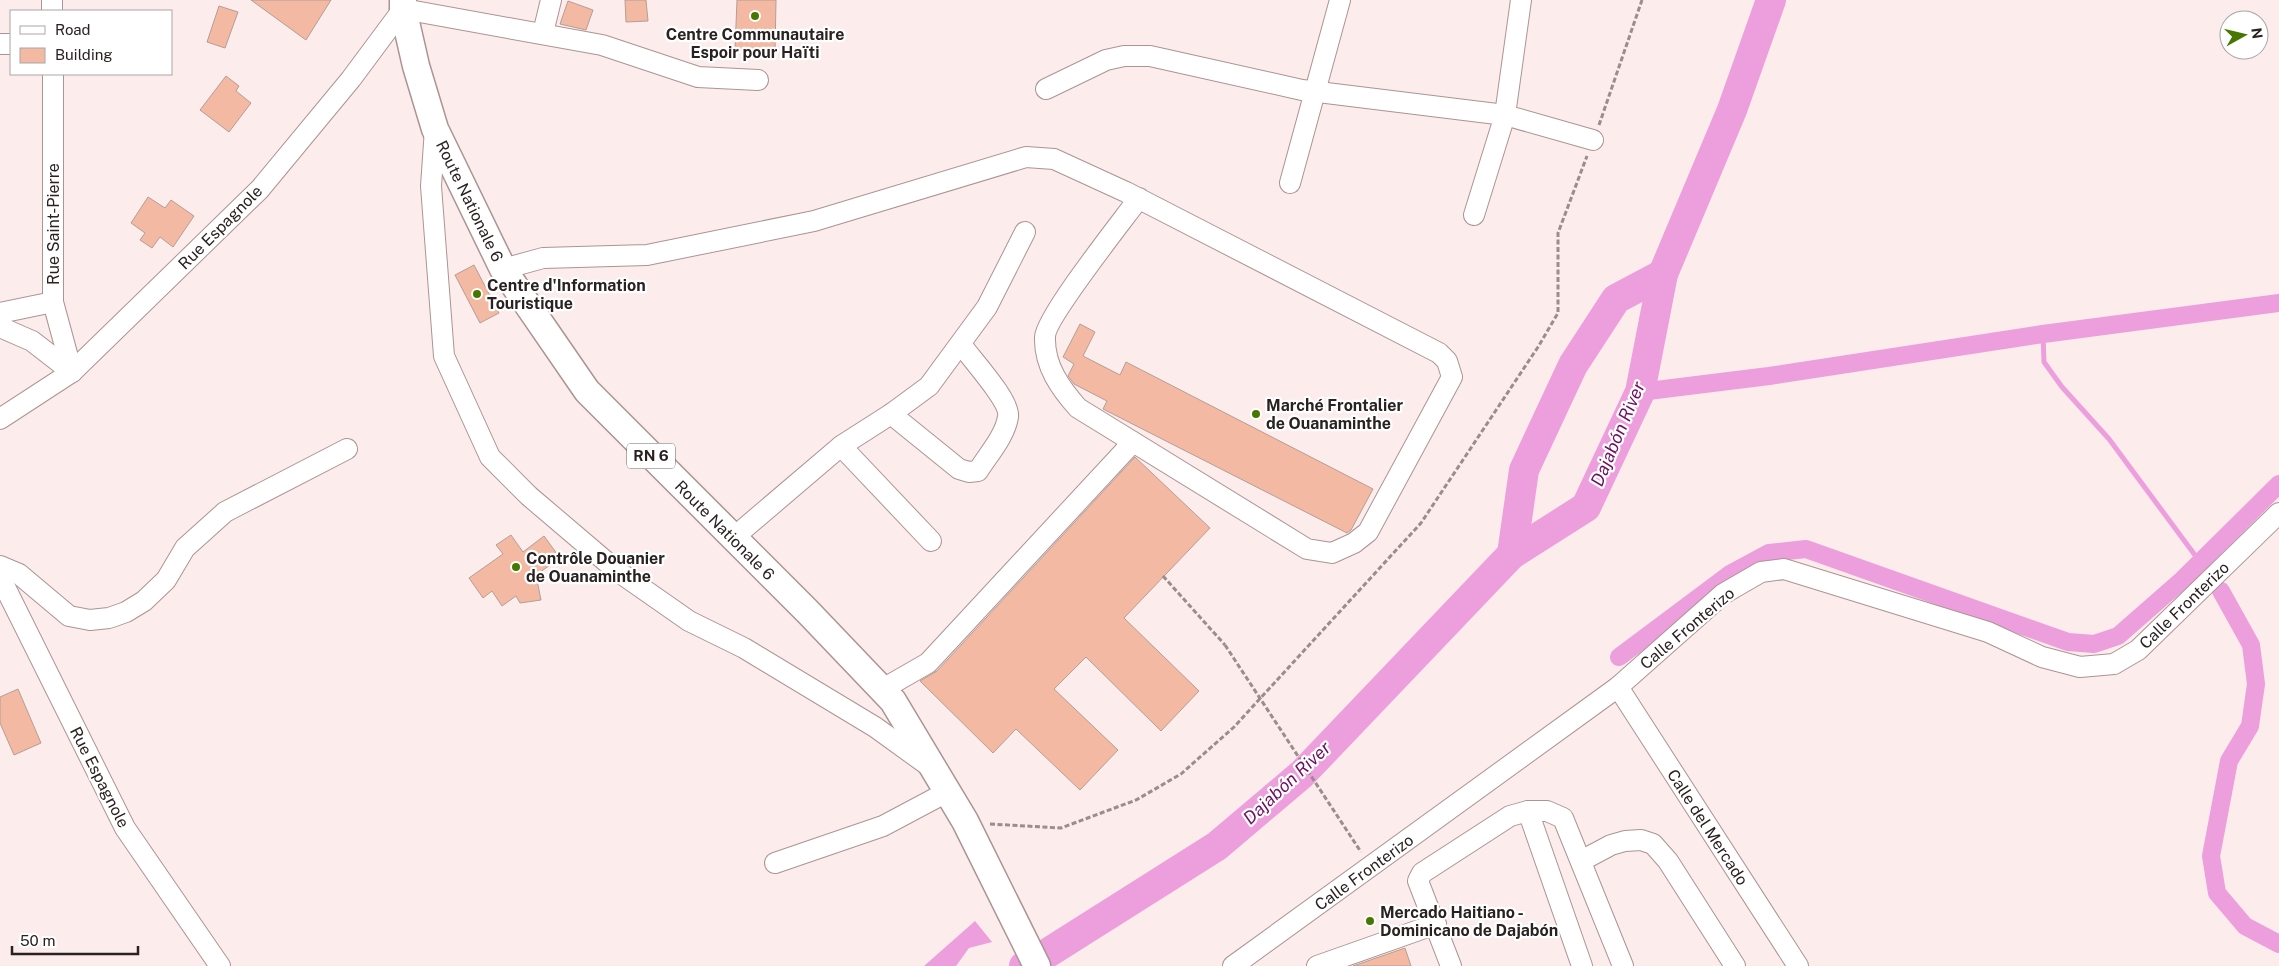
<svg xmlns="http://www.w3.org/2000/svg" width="2279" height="966" font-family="'Public Sans',sans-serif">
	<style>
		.water { fill: #ed9edc }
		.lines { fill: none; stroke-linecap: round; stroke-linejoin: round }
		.stream { stroke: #ed9edc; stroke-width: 5 }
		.canal { stroke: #ed9edc; stroke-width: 18 }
		.river { stroke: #ed9edc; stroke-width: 30 }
		.building { fill: #f3b9a3; stroke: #b49e96 }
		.minor-casing { stroke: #ac9493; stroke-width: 22 }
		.major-casing { stroke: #ac9493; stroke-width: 29 }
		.path { stroke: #9a8d8d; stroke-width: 3; stroke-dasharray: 5 2.5; stroke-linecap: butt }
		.minor { stroke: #fff; stroke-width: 20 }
		.major { stroke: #fff; stroke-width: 26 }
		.path-bridge { stroke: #9a8d8d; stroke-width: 3; stroke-dasharray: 5 2.5; stroke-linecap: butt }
		.poi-dot { fill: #467700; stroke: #fff; stroke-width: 2 }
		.labels { text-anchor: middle; stroke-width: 4.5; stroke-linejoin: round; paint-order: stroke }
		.shield { fill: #fff; stroke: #6a6464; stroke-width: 1 }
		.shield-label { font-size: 15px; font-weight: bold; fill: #2a2121 }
		.poi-label { font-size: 16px; font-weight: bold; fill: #2a2121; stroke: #fff; text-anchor: start }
		.street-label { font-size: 16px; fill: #2a2121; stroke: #fff }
		.water-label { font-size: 18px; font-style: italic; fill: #6e1061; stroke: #fff }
	</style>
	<rect width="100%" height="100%" fill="#fcecec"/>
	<polygon class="water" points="975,921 992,942 969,948 956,966 924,966"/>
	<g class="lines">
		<polyline class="stream" points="2043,334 2044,362 2062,387 2109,439 2203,566"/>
		<g class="canal">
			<polyline points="1640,392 1769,376 2043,334 2279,303"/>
			<polyline points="2221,591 2251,645 2256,684 2250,726 2229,761 2211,856 2217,893 2245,926 2279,944"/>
			<polyline points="1619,657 1730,574 1769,553 1806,549 2068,642 2094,644 2118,636 2182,580 2279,484"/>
		</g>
		<g class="river">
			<polyline points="1512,554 1524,470 1573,365 1616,299 1663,274"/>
			<polyline points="1024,966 1043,956 1217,846 1302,774 1512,554 1586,507 1640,392 1663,274 1732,110 1771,0"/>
		</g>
	</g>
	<g class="building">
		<polygon points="251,0 331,0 306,40"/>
		<polygon points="625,0 646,0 648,21 626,22"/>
		<polygon points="737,0 776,0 775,52 735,50"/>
		<polygon points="568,1 593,10 586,30 560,24"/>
		<polygon points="219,6 238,12 225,48 207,42"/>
		<polygon points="226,76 239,86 236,91 251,103 229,132 200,110"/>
		<polygon points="148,197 165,208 171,200 194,216 173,247 160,237 152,248 140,240 145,233 131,223"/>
		<polygon points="474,265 499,313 480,323 455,275"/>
		<polygon points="1080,324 1095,332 1083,356 1120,375 1126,362 1373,489 1351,530 1347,533 1103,409 1107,401 1074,384 1068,376 1074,364 1063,357"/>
		<polygon points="1135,457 1210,528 1124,618 1199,691 1161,731 1086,657 1054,689 1118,750 1080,790 1016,729 993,753 920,681 937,671"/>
		<polygon points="511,535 523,552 544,536 560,558 536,575 541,600 520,603 516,596 502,606 492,591 483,598 469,578 503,554 496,545"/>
		<polygon points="18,689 41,743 14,755 0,723 0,697"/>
		<polygon points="1405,948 1411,966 1353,966"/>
	</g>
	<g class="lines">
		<defs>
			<g id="minor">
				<polyline points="52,0 52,11"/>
				<polyline points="1521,0 1505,115 1593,140"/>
				<polyline points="543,33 551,0"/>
				<polyline points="0,44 11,44"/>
				<polyline points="53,74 53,302 72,372"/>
				<polyline points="1046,89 1106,60 1124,56 1150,56 1302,90 1505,115 1474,215"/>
				<polyline points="435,129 431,186 444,356 490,457 529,496 616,570 689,621 744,648 875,727 929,766"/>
				<polyline points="1290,183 1340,0"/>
				<path d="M 503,269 L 543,258 L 647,255 L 814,221 L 1026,157 L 1054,159 L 1126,192 L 1439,353 L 1447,361 L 1452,377 L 1368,532 L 1354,543 L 1332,553 L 1307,549 L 1078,408 C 1061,389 1044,366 1045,337 C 1045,318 1123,220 1139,198"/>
				<polyline points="0,313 53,302"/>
				<polyline points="0,327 32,341 72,372"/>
				<path d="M 891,414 L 959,469 L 969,472 L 978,471 C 988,455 1005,436 1008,417 C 1011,401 971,359 961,344"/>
				<polyline points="0,419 72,372 260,189 351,79 403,9 602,45 698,77 758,80"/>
				<polyline points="841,446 931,541"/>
				<polyline points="733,538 841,446 891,414 929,386 987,307 1025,232"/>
				<polyline points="0,566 19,574 69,616 90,620 109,618 126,612 144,601 166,580 185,548 225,512 347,449"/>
				<polyline points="0,577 125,828 220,966"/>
				<polyline points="1618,687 1798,966"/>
				<polyline points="881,690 928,663 1133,442"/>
				<polyline points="1528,811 1547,811 1563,818 1623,966"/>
				<polyline points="1581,861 1611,845 1625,841 1641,840 1653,844 1668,861 1735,966"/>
				<polyline points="775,863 883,826 947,792"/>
				<polyline points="1233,966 1618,687 1723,594 1761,572 1784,569 1988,632 2042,657 2080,667 2114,664 2138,650 2279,513"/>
				<polyline points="1317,966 1436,924"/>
				<polyline points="1451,966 1418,881 1422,873 1510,816 1528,811 1582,966"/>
			</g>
			<polyline id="major" points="403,0 403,9 416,66 435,129 503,269 587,391 808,612 893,701 965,821 1037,966"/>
		</defs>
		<use href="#minor" class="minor-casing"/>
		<use href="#major" class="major-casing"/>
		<g class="path">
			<polyline points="1599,125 1642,0"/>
			<polyline points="1163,576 1225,645"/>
			<polyline points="990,824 1061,828 1136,800 1181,774 1234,727 1421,523 1538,347 1558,313 1558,233 1587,156"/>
		</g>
		<use href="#minor" class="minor"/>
		<use href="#major" class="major"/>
		<polyline class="path-bridge" points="1225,645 1361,852"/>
	</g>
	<g class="poi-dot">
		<circle cx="755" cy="16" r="5"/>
		<circle cx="477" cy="294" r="5"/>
		<circle cx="1256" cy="414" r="5"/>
		<circle cx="516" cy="567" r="5"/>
		<circle cx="1370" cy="921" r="5"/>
	</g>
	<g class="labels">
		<rect class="shield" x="627" y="443.5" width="48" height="25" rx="4"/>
		<g class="shield-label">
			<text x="651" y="461">RN 6</text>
		</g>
		<g class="poi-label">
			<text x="755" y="40" text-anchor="middle">Centre Communautaire<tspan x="755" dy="18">Espoir pour Haïti</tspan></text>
			<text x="487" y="291">Centre d'Information<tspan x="487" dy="18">Touristique</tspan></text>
			<text x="1266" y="411">Marché Frontalier<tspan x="1266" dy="18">de Ouanaminthe</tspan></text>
			<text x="526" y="564">Contrôle Douanier<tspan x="526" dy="18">de Ouanaminthe</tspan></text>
			<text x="1380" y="918">Mercado Haitiano -<tspan x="1380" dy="18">Dominicano de Dajabón</tspan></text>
		</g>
		<g class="street-label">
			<text transform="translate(470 201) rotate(64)" y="6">Route Nationale 6</text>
			<text transform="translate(53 224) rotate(-90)" y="6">Rue Saint-Pierre</text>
			<text transform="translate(220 227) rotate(-45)" y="6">Rue Espagnole</text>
			<text transform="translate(725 530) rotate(45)" y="6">Route Nationale 6</text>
			<text transform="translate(2184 605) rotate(-44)" y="6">Calle Fronterizo</text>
			<text transform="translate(1687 628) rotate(-40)" y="6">Calle Fronterizo</text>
			<text transform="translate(100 777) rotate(63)" y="6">Rue Espagnole</text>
			<text transform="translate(1708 827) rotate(57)" y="6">Calle del Mercado</text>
			<text transform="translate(1364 872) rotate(-36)" y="6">Calle Fronterizo</text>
		</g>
		<g class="water-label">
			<text transform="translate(1618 434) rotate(-67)" y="6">Dajabón River</text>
			<text transform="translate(1287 783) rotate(-43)" y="6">Dajabón River</text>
		</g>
	</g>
	<rect x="10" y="10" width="162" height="65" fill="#ffffff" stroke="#aaa6a6"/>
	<rect x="20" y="26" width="25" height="8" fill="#ffffff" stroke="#aaa6a6"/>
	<text x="55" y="35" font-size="15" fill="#2a2121">Road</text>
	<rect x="20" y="48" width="25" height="15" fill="#f3b9a3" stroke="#aaa6a6"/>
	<text x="55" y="60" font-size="15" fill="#2a2121">Building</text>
	<g transform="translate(2244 35) rotate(82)"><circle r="24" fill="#ffffff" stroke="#aaa6a6"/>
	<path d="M0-4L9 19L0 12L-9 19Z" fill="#467700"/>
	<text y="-8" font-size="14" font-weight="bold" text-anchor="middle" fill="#2a2121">N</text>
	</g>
	<path d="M12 946v8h126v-8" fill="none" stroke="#2a2121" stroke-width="2.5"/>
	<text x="20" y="946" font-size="15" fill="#2a2121" stroke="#ffffff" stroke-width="4" paint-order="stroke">50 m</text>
</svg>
